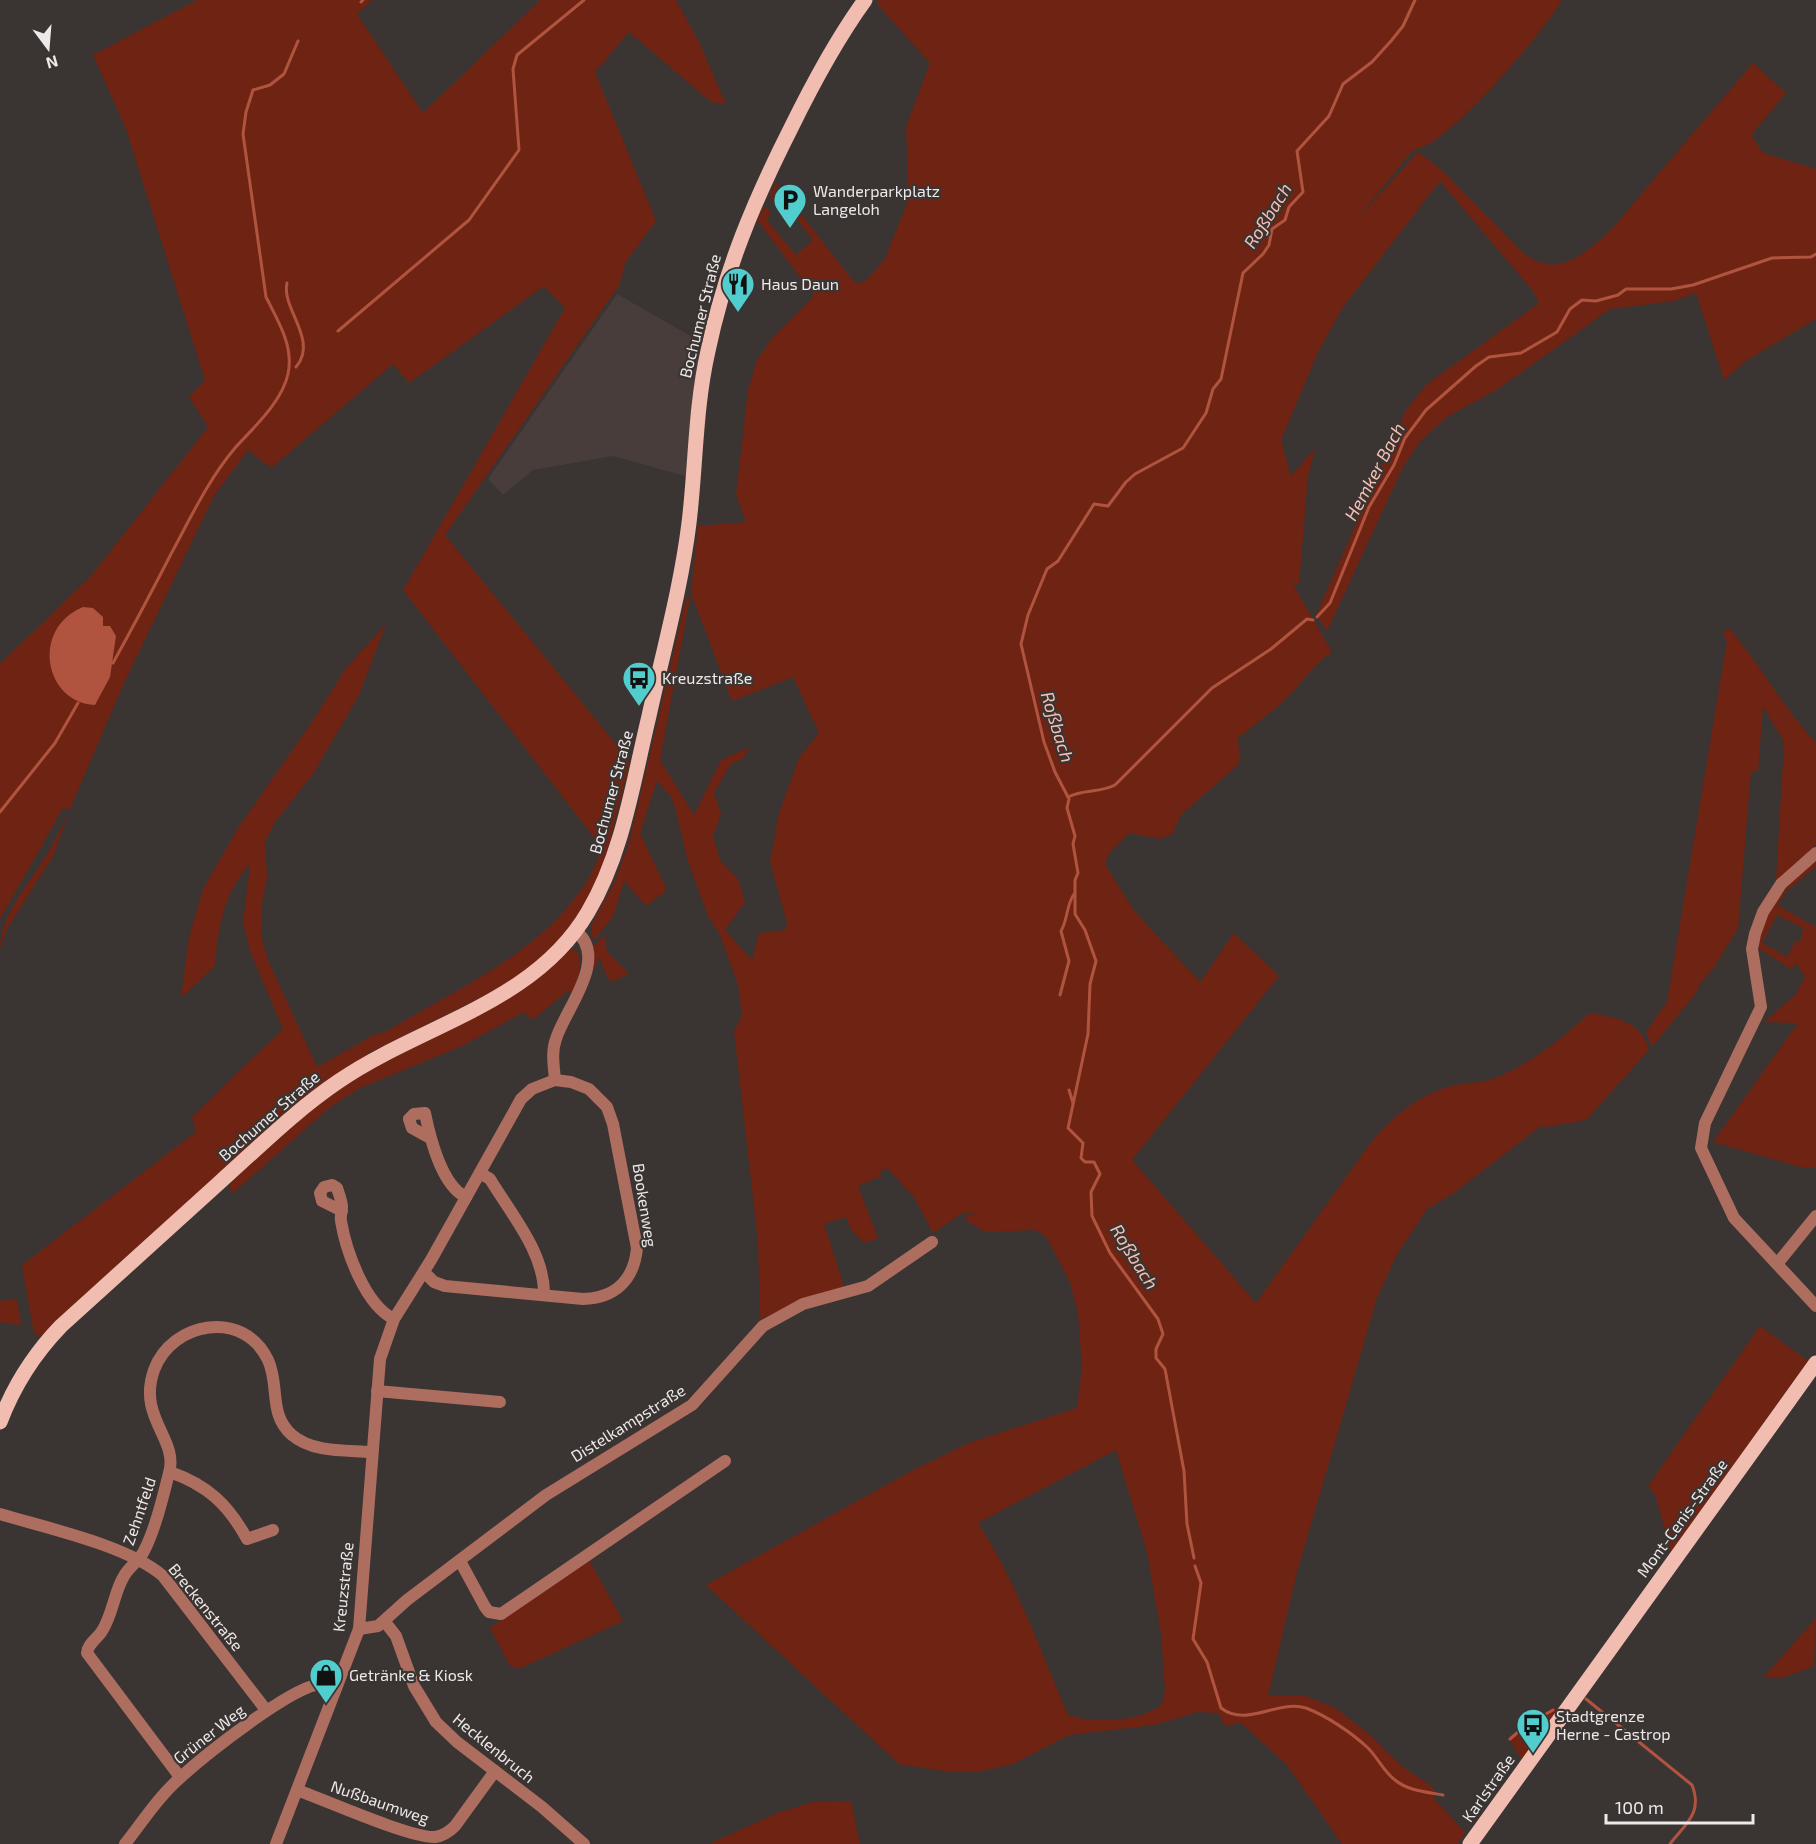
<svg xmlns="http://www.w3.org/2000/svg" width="1816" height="1844" font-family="'Exo 2',sans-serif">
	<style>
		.built { fill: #483d3a }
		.green { fill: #6f2413; fill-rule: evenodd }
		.water { fill: #b0543f }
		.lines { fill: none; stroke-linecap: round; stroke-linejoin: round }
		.stream { stroke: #b0543f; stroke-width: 3 }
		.minor { stroke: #ad6e60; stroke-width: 12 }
		.major { stroke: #f1bdb1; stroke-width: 15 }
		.labels { text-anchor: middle; stroke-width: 4.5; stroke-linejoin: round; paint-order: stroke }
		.poi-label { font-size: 16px; fill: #ece9e8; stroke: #3a3433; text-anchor: start }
		.street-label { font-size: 16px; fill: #ece9e8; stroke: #3a3433 }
		.water-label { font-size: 18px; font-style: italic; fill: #f4c0b4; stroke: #3a3433 }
	</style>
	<rect width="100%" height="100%" fill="#3a3433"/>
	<polygon class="built" points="617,294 708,346 692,478 613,456 533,470 503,495 488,479"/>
	<g class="green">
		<path d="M 197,0 L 373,0 L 357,14 L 423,113 L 540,0 L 676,0 L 699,42 L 726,104 L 711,102 L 629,32 L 595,72 L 656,221 L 625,263 L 620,284 L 445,535 L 628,759 L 629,766 L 604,864 L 582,910 L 553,948 L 508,984 L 369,1053 L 45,1336 L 34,1334 L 22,1265 L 196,1132 L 192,1117 L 283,1029 L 250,951 L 243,923 L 250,864 C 223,894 218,928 215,966 L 181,998 L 189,937 L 203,889 L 238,828 L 314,719 L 346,668 L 386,624 L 359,695 L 313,774 L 275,822 L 265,842 L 267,878 L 261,908 L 261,935 L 268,960 L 317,1067 L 372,1036 L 387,1031 C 465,984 571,940 602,848 L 403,590 L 565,308 L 544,286 L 409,383 L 393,364 L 271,468 L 248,450 L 214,496 L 124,683 L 70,809 L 53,856 L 7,929 L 0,949 C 0,915 29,884 46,856 C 55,842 62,825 70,810 L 63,808 L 0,919 L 0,664 L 91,576 L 208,427 L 189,397 L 205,380 L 126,129 L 93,55 Z"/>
		<path d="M 879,0 L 1562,0 C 1541,35 1461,129 1425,146 C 1421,148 1416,149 1412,151 L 1355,222 L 1418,152 L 1442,170 L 1521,251 C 1555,280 1580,257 1609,232 L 1753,63 L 1786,93 L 1751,135 L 1763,153 L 1816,169 L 1816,319 L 1747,360 L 1724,380 L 1696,293 L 1674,301 L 1610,309 L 1498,389 L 1447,417 L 1421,440 L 1403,467 L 1327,631 L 1316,615 L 1406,410 L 1427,384 L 1539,303 L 1533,291 L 1440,181 L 1343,307 L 1319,350 L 1281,440 L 1291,476 L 1315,448 L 1308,477 L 1299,584 L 1294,583 L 1294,586 L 1332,652 L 1319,662 L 1284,701 L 1238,738 L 1240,763 L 1181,815 L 1172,834 L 1160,839 L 1129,833 L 1108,855 L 1105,864 L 1135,912 L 1200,982 L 1234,933 L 1279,976 L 1132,1160 L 1256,1303 L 1369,1145 C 1390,1119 1413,1099 1445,1088 C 1461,1082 1479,1084 1495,1078 C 1528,1065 1564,1038 1589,1013 C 1616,1017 1641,1021 1649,1050 L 1586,1120 L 1546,1127 L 1541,1126 L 1454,1193 L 1427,1209 L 1396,1256 L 1377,1298 L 1296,1576 L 1268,1696 L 1305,1696 L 1334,1707 L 1369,1734 L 1403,1767 L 1434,1788 L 1434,1799 L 1465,1832 L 1458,1844 L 1342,1844 L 1287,1765 L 1241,1723 L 1225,1726 L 1218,1713 L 1198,1712 L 1154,1725 L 1069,1735 L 1013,1764 L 977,1772 L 950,1772 L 899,1764 L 706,1585 L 913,1470 L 969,1443 L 1077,1408 L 1082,1368 L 1078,1313 L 1070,1282 L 1045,1235 L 1034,1230 L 985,1232 L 964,1219 L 975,1212 L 961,1214 L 933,1233 L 914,1197 L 887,1168 L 880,1172 L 882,1176 L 858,1186 L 878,1238 L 865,1243 L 851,1230 L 846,1217 L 824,1224 L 845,1289 L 821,1294 L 760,1319 L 758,1242 L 734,1031 L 742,1016 L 738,984 L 720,935 L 708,916 L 688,861 L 675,807 L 670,795 L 657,781 L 640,833 L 667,890 L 646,906 L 624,881 L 613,917 L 593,941 L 591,926 L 615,881 L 629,843 L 687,595 L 690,598 L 660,760 L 694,815 L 721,760 L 750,747 L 743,758 L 730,765 L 714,793 L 721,814 L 713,836 L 720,860 L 738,879 L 745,902 L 725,930 L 752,960 L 759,933 L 785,930 L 787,923 L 770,862 L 779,813 L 799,758 L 819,733 L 793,677 L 732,701 L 691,593 L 698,526 L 746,522 L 736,495 L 748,390 L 757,360 L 773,337 L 814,296 L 757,220 L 764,207 L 767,207 L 771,214 L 766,219 L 796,255 L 813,240 L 785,204 L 778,208 L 769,196 L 776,182 L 855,283 L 865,282 L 885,259 L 909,198 L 906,127 L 930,63 L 876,3 ZM 1116,1450 L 1147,1552 L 1161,1634 L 1165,1689 L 1162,1705 C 1138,1722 1095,1724 1068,1715 C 1040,1650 1017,1583 978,1523 Z"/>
		<path d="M 1729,628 C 1761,666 1783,707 1816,743 L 1816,845 L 1776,881 L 1784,742 L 1763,706 L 1758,771 L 1751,771 L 1738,928 L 1713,969 L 1699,985 L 1697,992 L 1652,1047 L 1646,1032 L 1667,1002 L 1727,641 L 1723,633 Z"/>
		<path d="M 1816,859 L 1816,866 L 1786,892 L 1777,905 L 1816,927 L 1816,1168 L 1800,1167 L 1713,1142 L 1798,1023 L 1764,1022 L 1796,994 L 1805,977 L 1796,963 L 1791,969 L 1758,948 C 1762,909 1789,884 1816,859 ZM 1777,915 L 1803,928 L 1800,943 L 1796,940 L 1787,957 L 1762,943 Z"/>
		<path d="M 606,935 C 602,957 617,958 629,974 L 610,982 L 599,958 L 594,969 L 593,946 Z"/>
		<path d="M 568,948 L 577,951 C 583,965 578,979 574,994 L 569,990 L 532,1020 L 524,1012 L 462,1046 L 360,1088 L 329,1108 L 233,1193 L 230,1189 L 230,1184 L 279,1136 L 338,1089 Z"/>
		<polygon points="17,1299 21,1325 0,1322 0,1301"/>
		<polygon points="1760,1326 1808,1361 1671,1552 1655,1494 1648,1486"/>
		<polygon points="589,1560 623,1621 521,1668 510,1666 490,1628"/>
		<polygon points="1816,1618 1814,1666 1782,1678 1764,1677"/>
		<polygon points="1555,1707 1558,1710 1522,1760 1510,1740"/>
		<polygon points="851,1801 860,1844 709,1844 777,1813 813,1802"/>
	</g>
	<path class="water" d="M 83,607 L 93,608 L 103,617 L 103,626 L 110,626 L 116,636 L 110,677 L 95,705 C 45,703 30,629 83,607 Z"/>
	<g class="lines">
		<g class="stream">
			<polyline points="361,2 363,0"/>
			<path d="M 287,283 C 281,309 319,340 296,367"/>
			<polyline points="338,331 469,220 519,150 513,69 517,55 584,0"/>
			<polyline points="1317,617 1330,603 1369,507 1394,465 1405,438 1426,410 1476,366 1489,357 1521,353 1557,332 1570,309 1582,300 1596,301 1618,295 1626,289 1671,289 1693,285 1772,258 1811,257 1816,254"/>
			<path d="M 113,663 C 133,627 152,591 171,554 C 191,517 208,480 235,448 C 253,428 282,402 288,374 C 294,346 278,321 266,297 L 243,134 L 246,112 L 253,90 L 270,85 L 284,74 L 298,41"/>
			<path d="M 1068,797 C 1084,789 1100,793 1115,785 L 1212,688 L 1271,649 L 1307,619 L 1313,620"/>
			<polyline points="0,812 55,743 78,703"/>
			<path d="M 1060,995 L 1069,961 L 1061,931 C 1068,919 1066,906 1074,894"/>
			<polyline points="1069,1090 1073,1103"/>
			<polyline points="1194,1558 1187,1524 1184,1471 1165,1369 1156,1358 1156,1349 1163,1334 1158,1319 1110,1253 1092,1216 1091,1192 1100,1174 1094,1162 1085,1162 1081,1158 1083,1143 1068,1128 1088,1034 1090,984 1096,961 1085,930 1075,914 1075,880 1078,873 1073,844 1075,836 1067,808 1069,799 1055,772 1044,742 1021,644 1028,615 1047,569 1058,561 1094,504 1108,506 1126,482 1135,474 1183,448 1206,413 1213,389 1221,379 1243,273 1263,254 1269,245 1272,229 1285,220 1289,207 1303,192 1297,151 1329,116 1343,84 1372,62 1391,41 1403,26 1415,0"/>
			<path d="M 1195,1566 L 1201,1583 L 1193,1639 L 1207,1662 L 1221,1708 C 1247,1728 1278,1699 1306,1708 C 1327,1716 1352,1733 1368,1748 C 1378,1758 1384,1772 1395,1780 C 1408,1791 1427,1792 1443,1795"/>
			<path d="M 1586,1699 L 1692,1785 C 1703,1813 1686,1823 1670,1844"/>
			<polyline points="1510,1739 1525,1726 1553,1710"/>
		</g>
		<g class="minor">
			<polyline points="1816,853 1781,884 1763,912 1755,934 1752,949 1761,1007 1705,1123 1701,1148 1734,1218 1816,1306"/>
			<path d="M 555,1080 C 554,1067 551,1052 556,1039 C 564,1011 610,959 576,931"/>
			<path d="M 430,1138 L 412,1128 L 409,1119 L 414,1114 L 425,1113 C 430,1138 442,1186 466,1197"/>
			<path d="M 480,1173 L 490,1179 C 511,1214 545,1253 544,1295"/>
			<path d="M 342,1211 L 322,1201 L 320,1193 L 324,1187 L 332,1185 L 337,1188 C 339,1194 342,1201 342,1207 C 342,1212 340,1216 341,1221 C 346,1251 365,1305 394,1319"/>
			<polyline points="1777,1264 1816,1216"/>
			<polyline points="377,1391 500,1402"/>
			<path d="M 170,1472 C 207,1485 228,1504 247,1539 L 273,1530"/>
			<path d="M 0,1514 C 46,1528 127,1545 163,1576 L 266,1710"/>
			<polyline points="460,1561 485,1607 489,1612 501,1614 725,1461"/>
			<polyline points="385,1622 396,1636 414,1686 436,1722 457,1742 542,1807 584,1844"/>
			<polyline points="359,1629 378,1626 407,1600 546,1495 692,1405 763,1326 803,1304 868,1286 932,1242"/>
			<path d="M 180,1777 L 87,1653 C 88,1643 98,1638 102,1631 C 113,1614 114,1592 124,1576 C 129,1567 139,1561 144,1551 C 155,1530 163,1497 169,1473 C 179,1439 137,1418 154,1370 C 172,1321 244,1309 268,1360 C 280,1386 268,1414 292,1435 C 313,1453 346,1450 371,1452"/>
			<path d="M 297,1790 C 325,1800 410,1838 435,1837 C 443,1836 449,1832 455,1826 L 495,1771"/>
			<path d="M 125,1844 C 143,1821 159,1796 181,1777 C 204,1756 295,1683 323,1684 C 327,1684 332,1687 336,1688"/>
			<path d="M 276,1844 L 359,1629 L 380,1359 L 394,1319 L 431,1260 L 521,1099 L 532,1089 L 555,1080 L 571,1082 L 589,1089 L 607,1107 L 613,1124 L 637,1248 C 634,1280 615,1298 583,1299 L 445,1286 L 434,1282 L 424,1272"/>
		</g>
		<g class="major">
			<path d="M 0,1422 C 14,1385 34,1354 61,1326 C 114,1278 167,1230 220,1182 C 259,1147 296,1110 339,1081 C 422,1024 534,1004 588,912 C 623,853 633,782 649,716 C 663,652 681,588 689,523 C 696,465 695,408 708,351 C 725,270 754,201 791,128 C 813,83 836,40 865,0"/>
			<polyline points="1470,1844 1816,1363"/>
		</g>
	</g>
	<defs>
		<symbol id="parking-pin" viewBox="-11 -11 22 30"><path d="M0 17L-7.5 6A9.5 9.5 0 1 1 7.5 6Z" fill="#52cdce" stroke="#3a3433"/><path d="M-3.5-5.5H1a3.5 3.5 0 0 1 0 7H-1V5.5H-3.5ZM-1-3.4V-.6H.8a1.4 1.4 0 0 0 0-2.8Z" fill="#111"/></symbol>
		<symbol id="restaurant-pin" viewBox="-11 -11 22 30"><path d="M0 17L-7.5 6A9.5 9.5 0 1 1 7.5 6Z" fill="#52cdce" stroke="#3a3433"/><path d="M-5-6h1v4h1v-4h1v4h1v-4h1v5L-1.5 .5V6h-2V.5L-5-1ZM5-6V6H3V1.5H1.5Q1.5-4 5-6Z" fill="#111"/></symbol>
		<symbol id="bus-pin" viewBox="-11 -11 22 30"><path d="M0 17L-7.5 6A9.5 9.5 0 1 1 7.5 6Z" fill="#52cdce" stroke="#3a3433"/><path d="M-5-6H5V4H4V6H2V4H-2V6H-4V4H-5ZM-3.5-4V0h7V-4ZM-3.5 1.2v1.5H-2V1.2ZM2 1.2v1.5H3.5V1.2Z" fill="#111"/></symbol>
		<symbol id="shop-pin" viewBox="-11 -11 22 30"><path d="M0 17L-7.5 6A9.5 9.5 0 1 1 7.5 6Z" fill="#52cdce" stroke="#3a3433"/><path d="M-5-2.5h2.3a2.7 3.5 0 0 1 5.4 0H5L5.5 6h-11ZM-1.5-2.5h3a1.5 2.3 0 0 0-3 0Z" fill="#111"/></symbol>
	</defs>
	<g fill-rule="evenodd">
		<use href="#parking-pin" x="771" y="181" width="38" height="52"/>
		<use href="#restaurant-pin" x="719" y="265" width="38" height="52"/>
		<use href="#bus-pin" x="620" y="659" width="38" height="52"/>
		<use href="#shop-pin" x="307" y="1656" width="38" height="52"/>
		<use href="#bus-pin" x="1514" y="1706" width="38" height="52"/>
	</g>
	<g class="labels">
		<g class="poi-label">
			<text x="813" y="197">Wanderparkplatz<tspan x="813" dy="18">Langeloh</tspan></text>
			<text x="761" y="290">Haus Daun</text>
			<text x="662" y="684">Kreuzstraße</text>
			<text x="349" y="1681">Getränke &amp; Kiosk</text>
			<text x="1556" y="1722">Stadtgrenze<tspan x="1556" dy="18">Herne - Castrop</tspan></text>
		</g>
		<g class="street-label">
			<text transform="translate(700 316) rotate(-76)" y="6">Bochumer Straße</text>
			<text transform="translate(611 792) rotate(-75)" y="6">Bochumer Straße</text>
			<text transform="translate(269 1116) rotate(-41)" y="6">Bochumer Straße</text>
			<text transform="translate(645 1205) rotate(81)" y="6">Bookenweg</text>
			<text transform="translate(628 1423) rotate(-32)" y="6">Distelkampstraße</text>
			<text transform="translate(139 1511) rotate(-71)" y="6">Zehntfeld</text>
			<text transform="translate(1682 1518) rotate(-54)" y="6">Mont-Cenis-Straße</text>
			<text transform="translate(343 1587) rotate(-84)" y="6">Kreuzstraße</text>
			<text transform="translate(206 1607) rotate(51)" y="6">Breckenstraße</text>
			<text transform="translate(209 1734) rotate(-38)" y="6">Grüner Weg</text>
			<text transform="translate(494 1748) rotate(39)" y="6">Hecklenbruch</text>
			<text transform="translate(1488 1788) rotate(-55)" y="6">Karlstraße</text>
			<text transform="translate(380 1802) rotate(19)" y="6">Nußbaumweg</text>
		</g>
		<g class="water-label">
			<text transform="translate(1268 216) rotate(-58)" y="6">Roßbach</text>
			<text transform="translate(1375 472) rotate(-62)" y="6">Hemker Bach</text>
			<text transform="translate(1057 727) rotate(73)" y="6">Roßbach</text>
			<text transform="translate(1134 1257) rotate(58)" y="6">Roßbach</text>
		</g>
	</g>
	<g transform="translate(48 48) rotate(164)" stroke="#3a3433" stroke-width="4.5" paint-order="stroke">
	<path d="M0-4.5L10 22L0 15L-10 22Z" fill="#ece9e8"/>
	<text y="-9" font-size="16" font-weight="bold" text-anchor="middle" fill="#ece9e8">N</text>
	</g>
	<path d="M1606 1814v9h147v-9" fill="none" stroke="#ece9e8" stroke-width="3"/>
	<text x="1615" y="1814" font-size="18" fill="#ece9e8" stroke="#3a3433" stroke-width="4.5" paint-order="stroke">100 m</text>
</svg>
